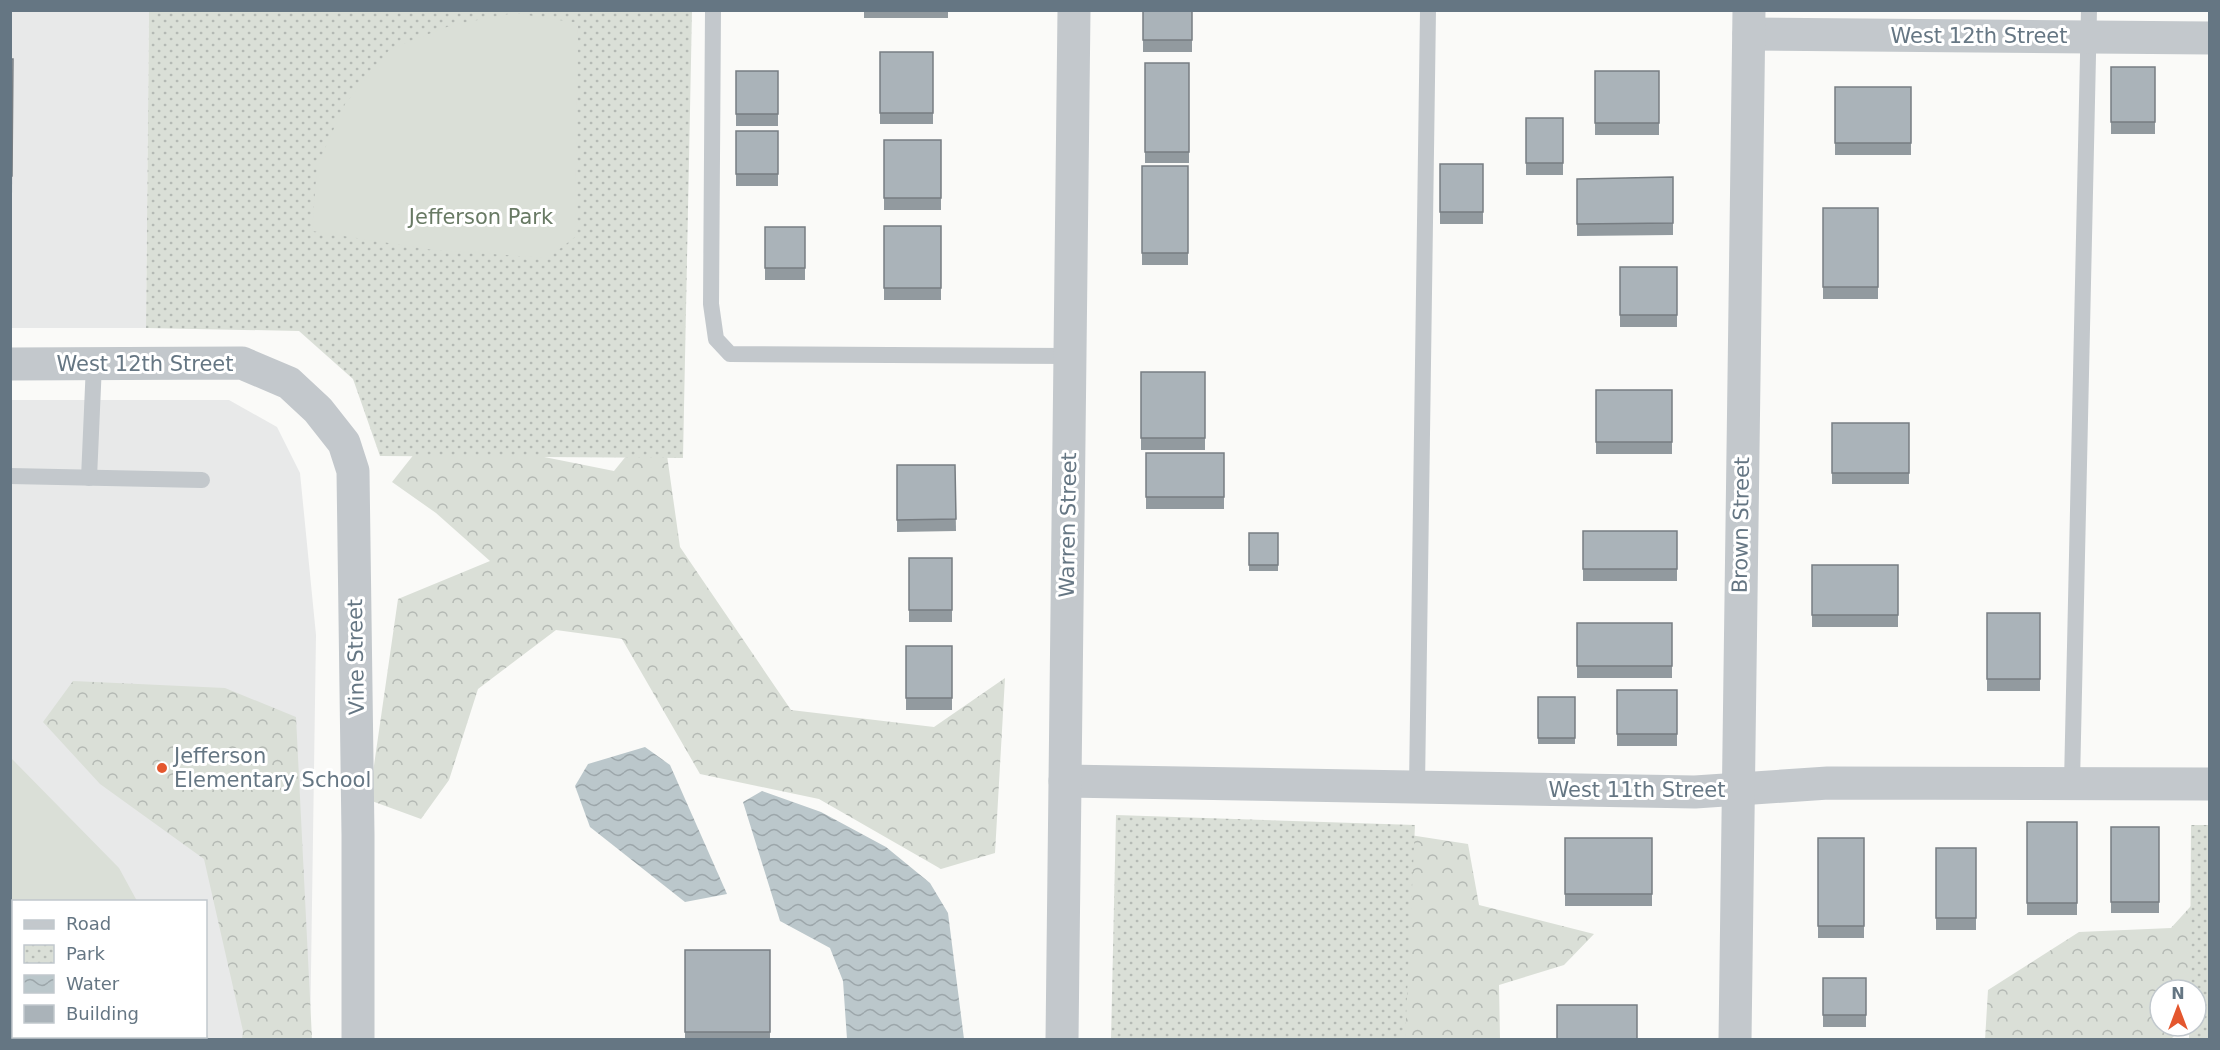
<svg xmlns="http://www.w3.org/2000/svg" width="2220" height="1050" font-family="'DejaVu Sans',sans-serif">
	<style>
		.built { fill: #e8e9e9; fill-rule: evenodd }
		.forest { fill: url(#forest-crowns) }
		.park { fill: url(#park-dots) }
		.garden { fill: #dadfd7 }
		.water { fill: url(#water-waves) }
		.lines { fill: none; stroke-linecap: round; stroke-linejoin: round }
		.service { stroke: #c3c8cc; stroke-width: 16 }
		.minor { stroke: #c3c8cc; stroke-width: 33 }
		.wall { fill: #929a9f }
		.building { fill: #aab3b9; stroke: #777d82; stroke-width: 1.5 }
		.poi-dot { fill: #e4572e; stroke: #fff; stroke-width: 2 }
		.labels { text-anchor: middle; stroke-width: 6; stroke-linejoin: round; paint-order: stroke }
		.street-label { font-size: 21px; fill: #657683; stroke: #fff }
		.park-label { font-size: 21px; fill: #687a64; stroke: #fff }
		.poi-label { font-size: 21px; fill: #657683; stroke: #fff; text-anchor: start }
	</style>
	<defs>
		<pattern id="forest-crowns" width="20" height="18" patternUnits="userSpaceOnUse" patternTransform="scale(1.5)"><rect width="20" height="18" fill="#dadfd7"/><path d="M2 6a3 3 0 1 1 6 0M12 15a3 3 0 1 1 6 0" fill="none" stroke="#b4b9b4"/></pattern>
		<pattern id="park-dots" width="8" height="8" patternUnits="userSpaceOnUse" patternTransform="scale(1.5)"><rect width="8" height="8" fill="#dadfd7"/><path d="M2 2h.1M6 6h.1" fill="none" stroke="#b4b9b4" stroke-width="1.8" stroke-linecap="round"/></pattern>
		<pattern id="water-waves" width="16" height="10" patternUnits="userSpaceOnUse" patternTransform="scale(1.5)"><rect width="16" height="10" fill="#bbc7cb"/><path d="M0 5q4-4 8 0t8 0" fill="none" stroke="#9ca6aa"/></pattern>
	</defs>
	<rect width="100%" height="100%" fill="#fafaf8"/>
	<g class="built">
		<polygon points="11,11 149,11 146,328 11,328"/>
		<path d="M 10,400 L 229,400 L 277,427 L 300,473 L 316,635 L 310,1039 L 11,1039 ZM 14,902 L 206,902 L 206,1036 L 14,1036 Z"/>
	</g>
	<g class="forest">
		<polygon points="661,413 680,547 791,710 934,727 1005,678 995,853 941,869 819,799 700,774 622,639 556,630 478,689 449,780 421,819 369,800 398,599 490,561 436,513 392,482 430,434 614,471"/>
		<polygon points="73,681 225,688 296,717 312,1039 242,1039 243,1031 204,859 100,784 43,722"/>
		<polygon points="1384,831 1468,844 1479,905 1594,934 1564,965 1499,985 1500,1039 1356,1039"/>
		<polygon points="2209,886 2196,990 2160,990 2160,1026 2184,1026 2171,1039 1985,1040 1988,990 2079,932 2171,928"/>
	</g>
	<g class="park">
		<polygon points="149,11 692,11 683,458 380,456 353,379 299,331 146,328"/>
		<polygon points="1116,815 1415,825 1405,1039 1111,1039"/>
		<polygon points="2191,825 2209,825 2209,1039 2189,1039 2189,1026 2196,1026 2196,990 2190,990"/>
	</g>
	<g class="garden">
		<polygon points="514,13 578,23 575,237 548,258 433,250 312,231 317,166 345,104 390,49 452,25"/>
		<polygon points="11,758 119,868 137,901 14,902 14,1036 206,1036 206,1033 209,1039 11,1039"/>
	</g>
	<g class="water">
		<polygon points="645,747 670,765 727,894 685,902 590,827 575,786 588,764"/>
		<polygon points="762,791 821,812 886,847 930,883 948,913 964,1039 847,1039 843,981 830,948 780,921 743,802"/>
	</g>
	<g class="lines">
		<g class="service">
			<polyline points="713,10 711,304 716,339 730,354 1070,356"/>
			<polyline points="10,476 202,480"/>
			<polyline points="89,478 94,364"/>
			<polyline points="2072,783 2089,10"/>
			<polyline points="1417,787 1428,10"/>
		</g>
		<g class="minor">
			<polyline points="1749,34 2210,38"/>
			<polyline points="10,364 242,363 289,383 318,410 344,443 353,471 358,835 358,1040"/>
			<polyline points="1065,781 1695,792 1828,783 2210,784"/>
			<polyline points="1062,1040 1074,10"/>
			<polyline points="1735,1040 1749,10"/>
		</g>
	</g>
	<g class="wall">
		<rect x="864" y="10" width="84" height="8"/>
		<rect x="1143" y="10" width="49" height="42"/>
		<rect x="880" y="52" width="53" height="72"/>
		<polygon points="10,59 13,59 12,197 10,197"/>
		<rect x="1145" y="63" width="44" height="100"/>
		<rect x="2111" y="67" width="44" height="67"/>
		<rect x="736" y="71" width="42" height="55"/>
		<rect x="1595" y="71" width="64" height="64"/>
		<rect x="1835" y="87" width="76" height="68"/>
		<rect x="1526" y="118" width="37" height="57"/>
		<rect x="736" y="131" width="42" height="55"/>
		<rect x="884" y="140" width="57" height="70"/>
		<rect x="1440" y="164" width="43" height="60"/>
		<rect x="1142" y="166" width="46" height="99"/>
		<polygon points="1673,177 1673,235 1577,236 1577,179"/>
		<rect x="1823" y="208" width="55" height="91"/>
		<rect x="884" y="226" width="57" height="74"/>
		<rect x="765" y="227" width="40" height="53"/>
		<rect x="1620" y="267" width="57" height="60"/>
		<rect x="1141" y="372" width="64" height="78"/>
		<rect x="1596" y="390" width="76" height="64"/>
		<rect x="1832" y="423" width="77" height="61"/>
		<rect x="1146" y="453" width="78" height="56"/>
		<polygon points="897,465 955,465 956,531 897,532"/>
		<rect x="1583" y="531" width="94" height="50"/>
		<rect x="1249" y="533" width="29" height="38"/>
		<rect x="909" y="558" width="43" height="64"/>
		<rect x="1812" y="565" width="86" height="62"/>
		<rect x="1987" y="613" width="53" height="78"/>
		<rect x="1577" y="623" width="95" height="55"/>
		<rect x="906" y="646" width="46" height="64"/>
		<rect x="1617" y="690" width="60" height="56"/>
		<rect x="1538" y="697" width="37" height="47"/>
		<rect x="2027" y="822" width="50" height="93"/>
		<rect x="2111" y="827" width="48" height="86"/>
		<rect x="1565" y="838" width="87" height="68"/>
		<rect x="1818" y="838" width="46" height="100"/>
		<rect x="1936" y="848" width="40" height="82"/>
		<rect x="685" y="950" width="85" height="90"/>
		<rect x="1823" y="978" width="43" height="49"/>
	</g>
	<g class="building">
		<rect x="1143" y="10" width="49" height="30"/>
		<rect x="880" y="52" width="53" height="61"/>
		<polygon points="10,59 13,59 12,176 10,176"/>
		<rect x="1145" y="63" width="44" height="89"/>
		<rect x="2111" y="67" width="44" height="55"/>
		<rect x="736" y="71" width="42" height="43"/>
		<rect x="1595" y="71" width="64" height="52"/>
		<rect x="1835" y="87" width="76" height="56"/>
		<rect x="1526" y="118" width="37" height="45"/>
		<rect x="736" y="131" width="42" height="43"/>
		<rect x="884" y="140" width="57" height="58"/>
		<rect x="1440" y="164" width="43" height="48"/>
		<rect x="1142" y="166" width="46" height="87"/>
		<polygon points="1673,177 1673,223 1577,224 1577,179"/>
		<rect x="1823" y="208" width="55" height="79"/>
		<rect x="884" y="226" width="57" height="62"/>
		<rect x="765" y="227" width="40" height="41"/>
		<rect x="1620" y="267" width="57" height="48"/>
		<rect x="1141" y="372" width="64" height="66"/>
		<rect x="1596" y="390" width="76" height="52"/>
		<rect x="1832" y="423" width="77" height="50"/>
		<rect x="1146" y="453" width="78" height="44"/>
		<polygon points="897,465 955,465 956,519 897,520"/>
		<rect x="1583" y="531" width="94" height="38"/>
		<rect x="1249" y="533" width="29" height="32"/>
		<rect x="909" y="558" width="43" height="52"/>
		<rect x="1812" y="565" width="86" height="50"/>
		<rect x="1987" y="613" width="53" height="66"/>
		<rect x="1577" y="623" width="95" height="43"/>
		<rect x="906" y="646" width="46" height="52"/>
		<rect x="1617" y="690" width="60" height="44"/>
		<rect x="1538" y="697" width="37" height="41"/>
		<rect x="2027" y="822" width="50" height="81"/>
		<rect x="2111" y="827" width="48" height="75"/>
		<rect x="1565" y="838" width="87" height="56"/>
		<rect x="1818" y="838" width="46" height="88"/>
		<rect x="1936" y="848" width="40" height="70"/>
		<rect x="685" y="950" width="85" height="82"/>
		<rect x="1823" y="978" width="43" height="37"/>
		<rect x="1557" y="1005" width="80" height="35"/>
	</g>
	<circle class="poi-dot" cx="162" cy="768" r="6"/>
	<g class="labels">
		<g class="street-label">
			<text x="1979" y="43">West 12th Street</text>
			<text x="145" y="371">West 12th Street</text>
			<text transform="translate(1068 525) rotate(-89)" y="7">Warren Street</text>
			<text transform="translate(1741 525) rotate(-89)" y="7">Brown Street</text>
			<text transform="translate(356 657) rotate(-91)" y="7">Vine Street</text>
			<text x="1637" y="797">West 11th Street</text>
		</g>
		<g class="park-label">
			<text x="481" y="224">Jefferson Park</text>
		</g>
		<g class="poi-label">
			<text x="174" y="763">Jefferson<tspan x="174" dy="24">Elementary School</tspan></text>
		</g>
	</g>
	<rect width="2220" height="1050" fill="none" stroke="#657683" stroke-width="24"/>
	<rect x="12" y="900" width="195" height="138" fill="#ffffff" stroke="#c1c8cd" stroke-width="1.5"/>
	<rect x="24" y="920" width="30" height="9" fill="#c3c8cc" stroke="#c1c8cd" stroke-width="1.5"/>
	<text x="66" y="930" font-size="18" fill="#657683">Road</text>
	<rect x="24" y="945" width="30" height="18" fill="url(#park-dots)" stroke="#c1c8cd" stroke-width="1.5"/>
	<text x="66" y="960" font-size="18" fill="#657683">Park</text>
	<rect x="24" y="975" width="30" height="18" fill="url(#water-waves)" stroke="#c1c8cd" stroke-width="1.5"/>
	<text x="66" y="990" font-size="18" fill="#657683">Water</text>
	<rect x="24" y="1005" width="30" height="18" fill="#aab3b9" stroke="#c1c8cd" stroke-width="1.5"/>
	<text x="66" y="1020" font-size="18" fill="#657683">Building</text>
	<g transform="translate(2178 1008)"><circle r="28" fill="#ffffff" stroke="#c1c8cd" stroke-width="1.5"/>
	<path d="M0-4.5L10 22L0 15L-10 22Z" fill="#e4572e"/>
	<text y="-9" font-size="16" font-weight="bold" text-anchor="middle" fill="#657683">N</text>
	</g>
</svg>
